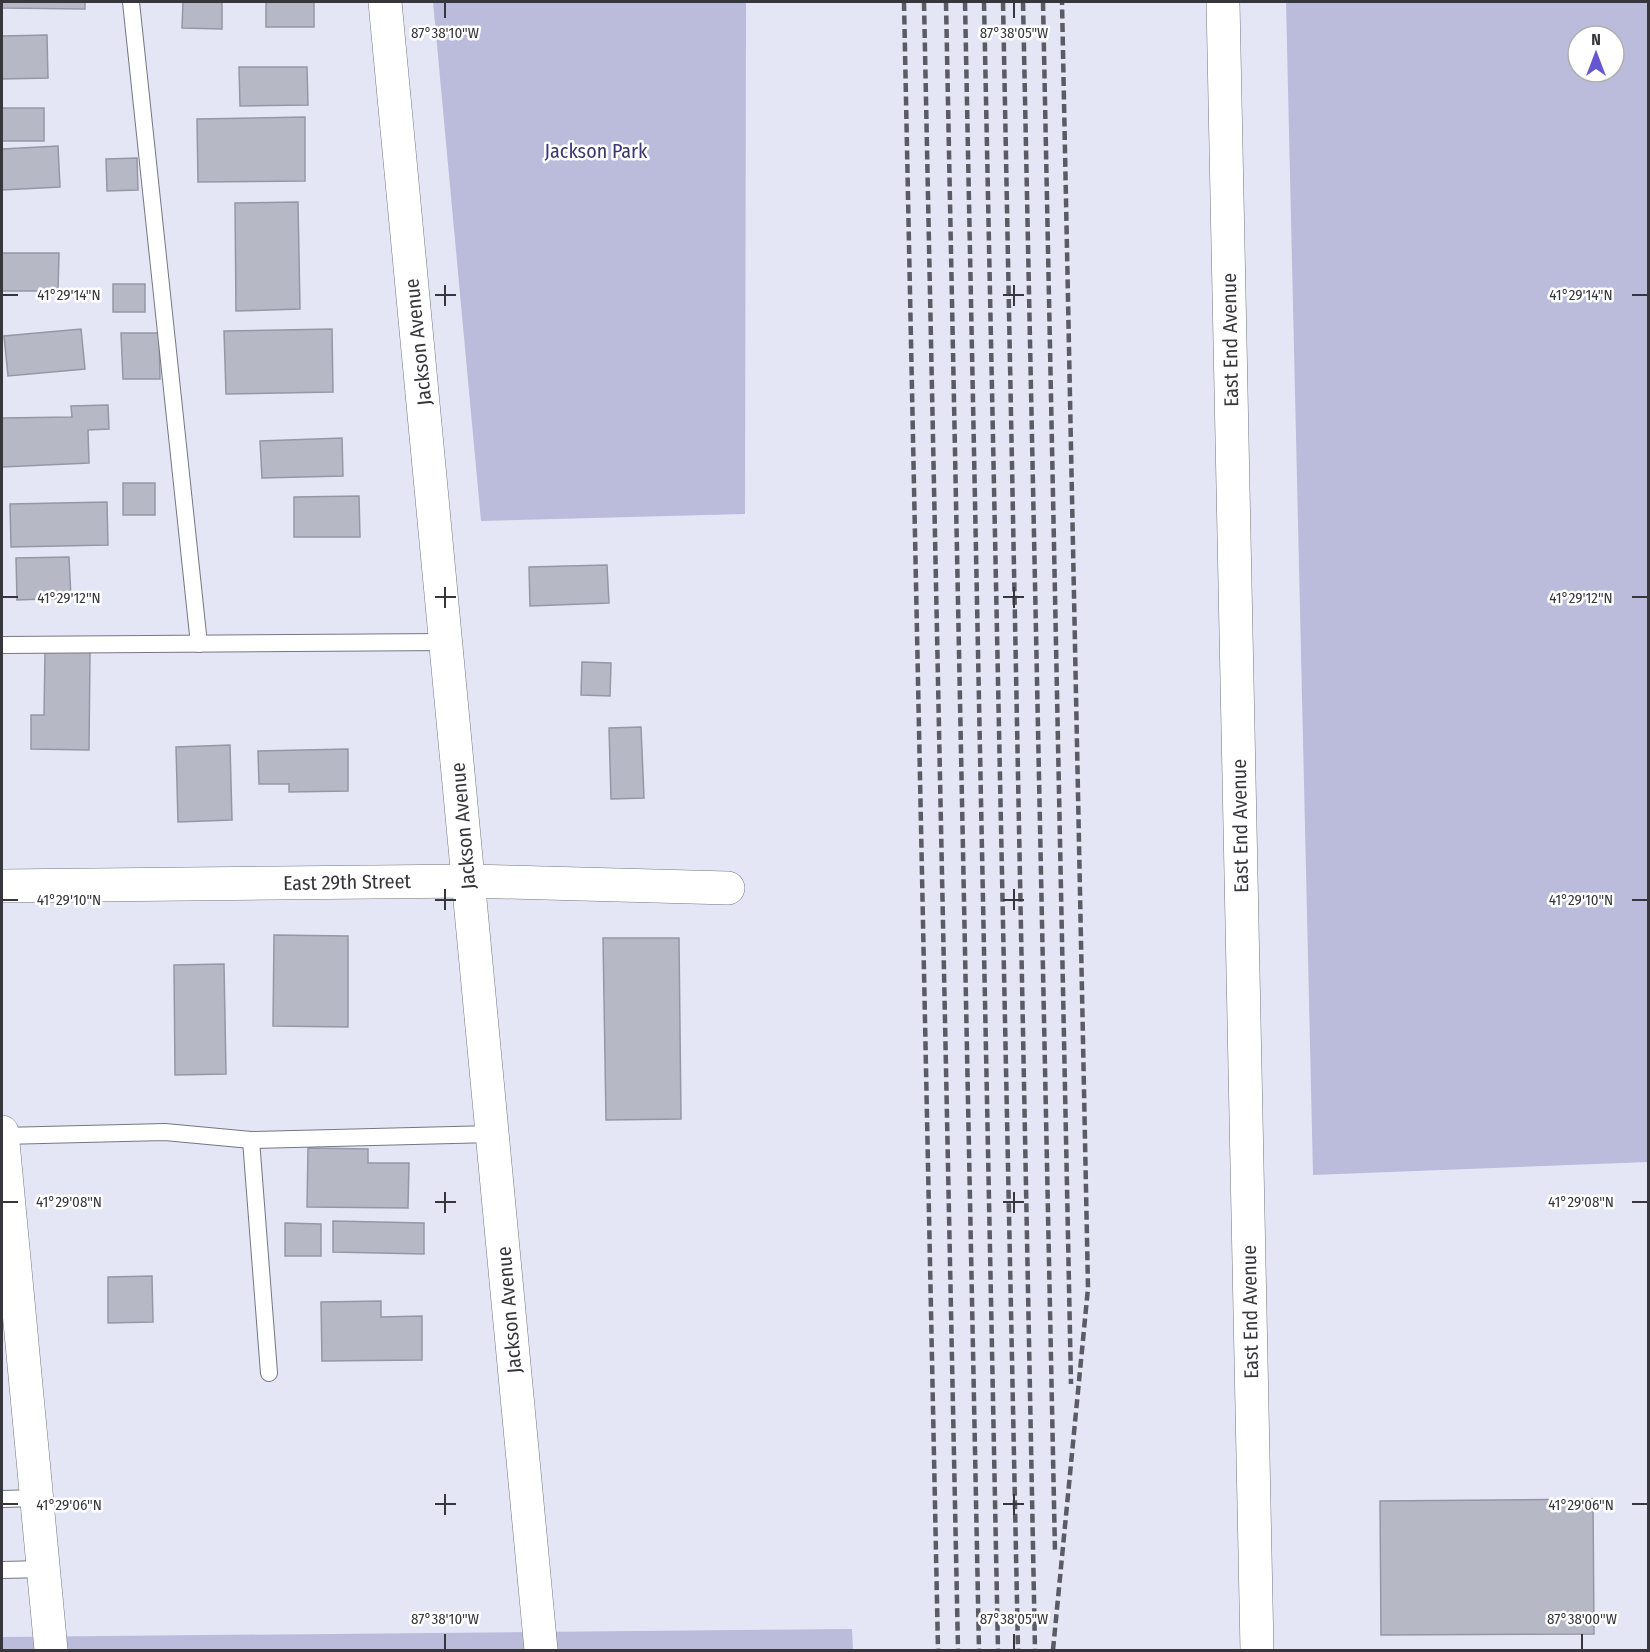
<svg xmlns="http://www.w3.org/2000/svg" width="1650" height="1652" font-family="'Fira Sans Condensed',sans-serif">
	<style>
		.green { fill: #bbbcdb; fill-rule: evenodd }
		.building { fill: #b7b8c6; stroke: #9697a5; stroke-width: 1.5 }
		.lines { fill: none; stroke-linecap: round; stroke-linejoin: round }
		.lane-casing { stroke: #767683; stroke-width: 18 }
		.street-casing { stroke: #767683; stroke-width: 34 }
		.lane { stroke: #fff; stroke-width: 16 }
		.street { stroke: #fff; stroke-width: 33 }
		.rail { stroke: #5a5b63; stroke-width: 4.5; stroke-dasharray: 9 4.5; stroke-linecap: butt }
		.ticks { fill: none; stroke: #36363c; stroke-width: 2 }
		.labels { text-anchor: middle; stroke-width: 5; stroke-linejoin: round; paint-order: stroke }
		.park-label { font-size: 20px; fill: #3b3673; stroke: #fff }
		.street-label { font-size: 20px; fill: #36363c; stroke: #fff }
		.ticks-label { font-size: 15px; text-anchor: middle; fill: #36363c; stroke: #fff; stroke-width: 5; stroke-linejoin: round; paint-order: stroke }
	</style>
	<rect width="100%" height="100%" fill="#e5e6f5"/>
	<g class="green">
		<polygon points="433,2 746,2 745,514 481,521"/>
		<path d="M 1286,2 L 1648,2 L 1648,1162 L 1313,1175 ZM 1578,36 L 1614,36 L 1614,72 L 1578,72 Z"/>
		<polygon points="852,1629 853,1650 2,1650 2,1637"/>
	</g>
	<g class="building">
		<polygon points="2,2 85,2 85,9 2,8"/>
		<polygon points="183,2 222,2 222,29 182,28"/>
		<rect x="266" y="2" width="48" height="25"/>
		<polygon points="47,35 48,78 2,79 2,36"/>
		<polygon points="239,67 307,67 308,105 240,106"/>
		<rect x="2" y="108" width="42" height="33"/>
		<polygon points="305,117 305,181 198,182 197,119"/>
		<polygon points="58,146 60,187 2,190 2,149"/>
		<polygon points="137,158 138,190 107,191 106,159"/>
		<polygon points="298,202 300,309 236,311 235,203"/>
		<polygon points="2,253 59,253 58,291 2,291"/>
		<rect x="113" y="284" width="32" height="28"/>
		<polygon points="81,329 85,369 8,376 4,336"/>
		<polygon points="332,329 333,392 226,394 224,331"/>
		<polygon points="121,333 159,333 160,379 123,379"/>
		<polygon points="108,405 109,429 88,430 89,463 2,467 2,418 72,417 71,406"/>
		<polygon points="342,438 343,476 262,478 260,441"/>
		<rect x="123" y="483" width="32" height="32"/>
		<polygon points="359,496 360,537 294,537 294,497"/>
		<polygon points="107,502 108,545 11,547 10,504"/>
		<polygon points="69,557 71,598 17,600 16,558"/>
		<polygon points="607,565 609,603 530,606 529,567"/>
		<polygon points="45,652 90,652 89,750 31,749 31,715 44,715"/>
		<polygon points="582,662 611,663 610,696 581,695"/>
		<polygon points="641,727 644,798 611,799 609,728"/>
		<polygon points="230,745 232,820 178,822 176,747"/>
		<polygon points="348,749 348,791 289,792 289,784 259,784 258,751"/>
		<polygon points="274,935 348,936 348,1027 273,1026"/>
		<polygon points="603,938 679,938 681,1119 606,1120"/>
		<polygon points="224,964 226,1074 175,1075 174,965"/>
		<polygon points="308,1148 368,1149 368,1163 409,1163 408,1208 307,1207"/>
		<polygon points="333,1221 424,1223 424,1254 333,1252"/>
		<polygon points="285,1223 321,1224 321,1256 285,1256"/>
		<polygon points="152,1276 153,1322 108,1323 108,1277"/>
		<polygon points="381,1301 381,1317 422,1316 422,1360 322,1361 321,1302"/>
		<polygon points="1593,1499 1594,1634 1381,1635 1380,1501"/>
	</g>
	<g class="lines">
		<defs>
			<g id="lane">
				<polyline points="131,2 199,644"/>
				<polyline points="2,645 447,642"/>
				<polyline points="2,1136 165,1132 251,1140 493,1134"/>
				<polyline points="251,1140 269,1373"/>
				<polyline points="2,1499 36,1498"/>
				<polyline points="2,1570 43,1569"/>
			</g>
			<g id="street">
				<polyline points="385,2 541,1650"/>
				<polyline points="1223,2 1257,1650"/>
				<polyline points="2,886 468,881 728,888"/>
				<polyline points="2,1132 51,1650"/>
			</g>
		</defs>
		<use href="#lane" class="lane-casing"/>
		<use href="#street" class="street-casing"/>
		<use href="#lane" class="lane"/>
		<use href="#street" class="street"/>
		<g class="rail">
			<polyline points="904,2 938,1650"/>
			<polyline points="924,2 958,1650"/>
			<polyline points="946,2 979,1650"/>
			<polyline points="965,2 998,1650"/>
			<polyline points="984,2 1018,1650"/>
			<polyline points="1003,2 1035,1650"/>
			<polyline points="1023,2 1055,1552"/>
			<polyline points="1043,2 1071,1384"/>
			<polyline points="1053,1650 1088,1288 1062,2"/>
		</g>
	</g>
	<path class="ticks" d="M 445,3 L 445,18M 1014,3 L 1014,18M 445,285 L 445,306M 1014,285 L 1014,306M 3,295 L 18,295M 435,295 L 456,295M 1003,295 L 1024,295M 1632,295 L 1647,295M 445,587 L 445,608M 1014,587 L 1014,608M 3,597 L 18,597M 435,597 L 456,597M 1003,597 L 1024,597M 1632,597 L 1647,597M 445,889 L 445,910M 1014,889 L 1014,910M 3,900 L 18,900M 435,900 L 456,900M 1003,900 L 1024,900M 1632,900 L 1647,900M 445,1192 L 445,1213M 1014,1192 L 1014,1213M 3,1202 L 18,1202M 435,1202 L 456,1202M 1003,1202 L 1024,1202M 1632,1202 L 1647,1202M 445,1494 L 445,1515M 1014,1494 L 1014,1515M 3,1504 L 18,1504M 435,1504 L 456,1504M 1003,1504 L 1024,1504M 1632,1504 L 1647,1504M 445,1634 L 445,1649M 1014,1634 L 1014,1649M 1582,1634 L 1582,1649"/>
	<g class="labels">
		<g class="park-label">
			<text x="596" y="158">Jackson Park</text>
		</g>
		<g class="street-label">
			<text transform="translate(1230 340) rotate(-91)" y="7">East End Avenue</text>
			<text transform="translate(418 342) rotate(-96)" y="7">Jackson Avenue</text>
			<text transform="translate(463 826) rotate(-95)" y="7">Jackson Avenue</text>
			<text transform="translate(1240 826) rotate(-91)" y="7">East End Avenue</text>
			<text transform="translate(347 882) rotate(-1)" y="7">East 29th Street</text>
			<text transform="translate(509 1310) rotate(-95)" y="7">Jackson Avenue</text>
			<text transform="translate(1250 1312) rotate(-91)" y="7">East End Avenue</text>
		</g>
	</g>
	<g class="ticks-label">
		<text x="445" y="38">87°38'10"W</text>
		<text x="1014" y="38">87°38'05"W</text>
		<text x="69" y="300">41°29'14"N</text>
		<text x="1581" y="300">41°29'14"N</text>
		<text x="69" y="603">41°29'12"N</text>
		<text x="1581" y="603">41°29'12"N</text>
		<text x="69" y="905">41°29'10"N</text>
		<text x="1581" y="905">41°29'10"N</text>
		<text x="69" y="1207">41°29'08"N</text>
		<text x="1581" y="1207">41°29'08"N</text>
		<text x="69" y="1510">41°29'06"N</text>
		<text x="1581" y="1510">41°29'06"N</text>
		<text x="445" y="1624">87°38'10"W</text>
		<text x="1014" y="1624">87°38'05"W</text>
		<text x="1582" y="1624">87°38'00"W</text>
	</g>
	<rect width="1650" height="1652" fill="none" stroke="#36363c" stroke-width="6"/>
	<g transform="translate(1596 54)"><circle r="28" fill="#ffffff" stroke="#afafb1" stroke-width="1.5"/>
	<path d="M0-4.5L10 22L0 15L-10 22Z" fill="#6557d0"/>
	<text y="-9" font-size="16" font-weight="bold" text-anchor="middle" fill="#36363c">N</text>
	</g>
</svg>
